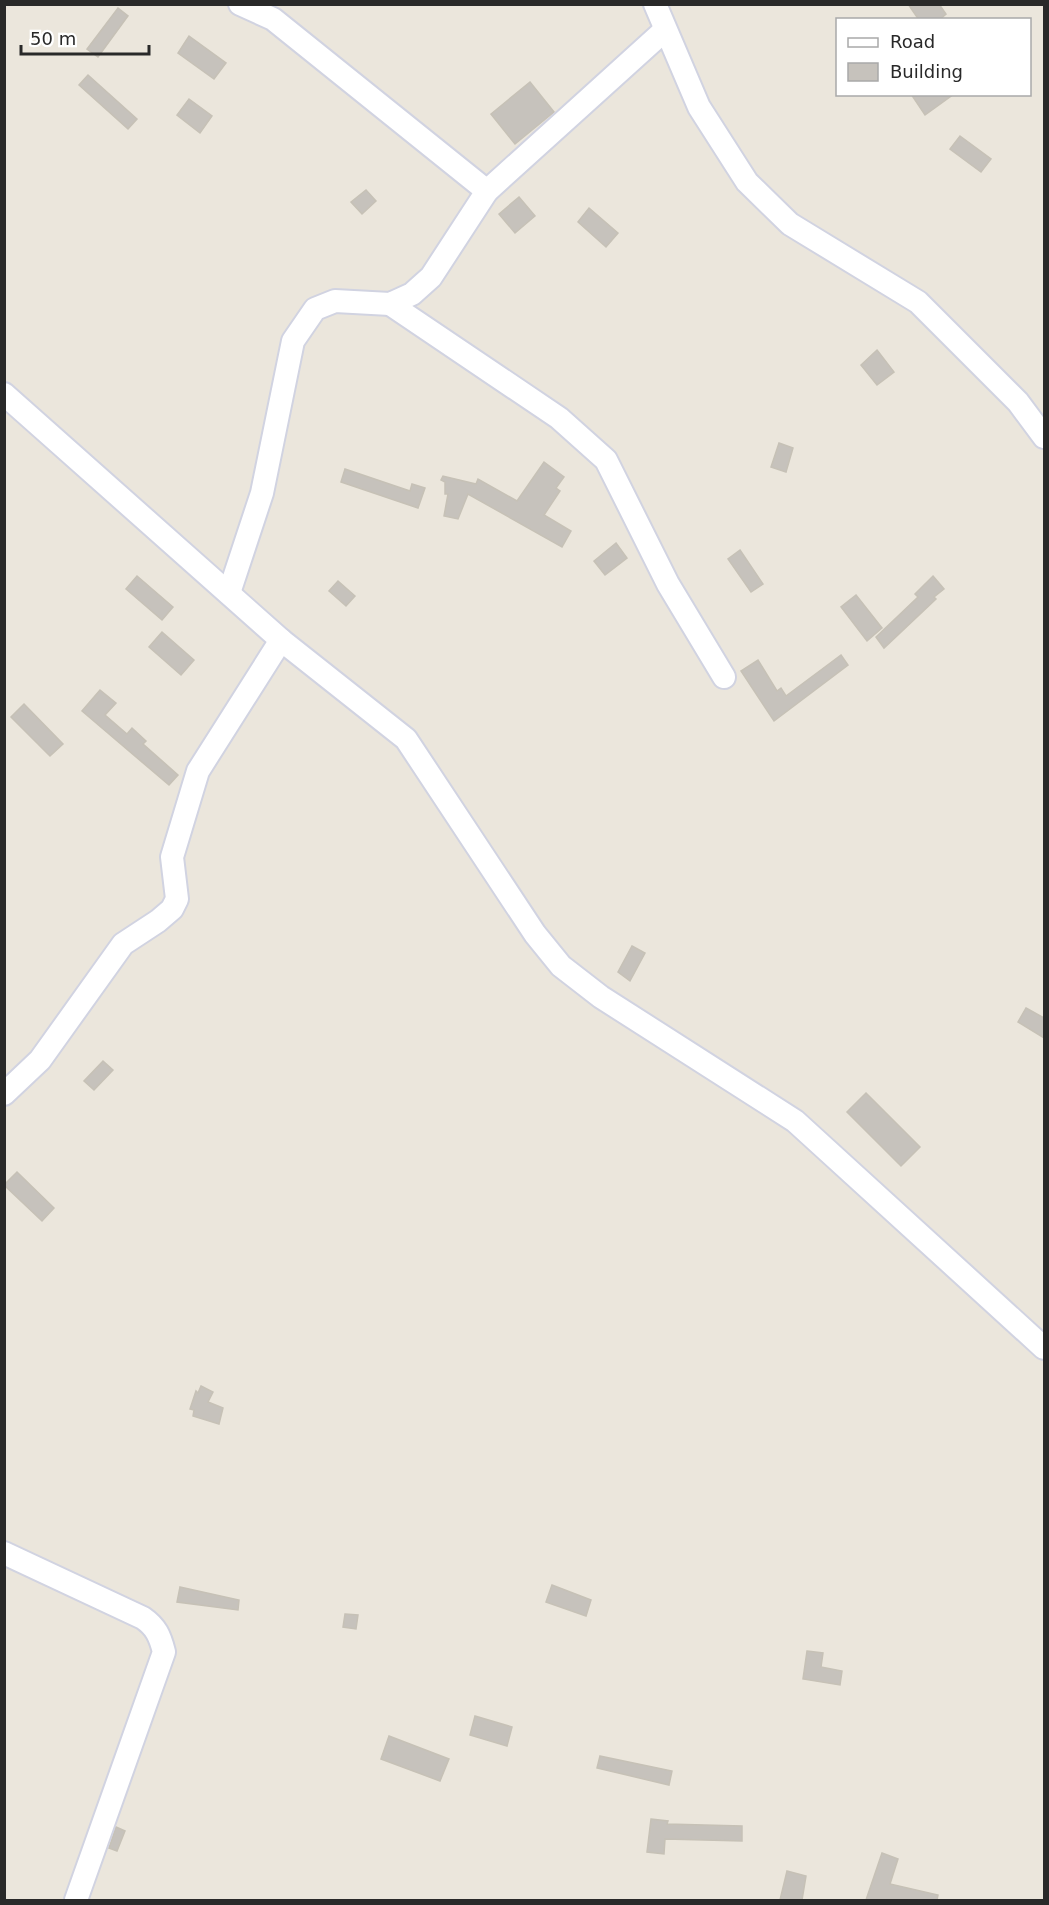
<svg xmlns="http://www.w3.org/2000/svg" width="1049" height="1905" font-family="'DejaVu Sans',sans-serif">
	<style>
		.building { fill: #c6c2bc; stroke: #c6c1b6; stroke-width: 1.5 }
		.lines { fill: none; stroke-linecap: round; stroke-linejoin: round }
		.minor-casing { stroke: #d1d3e1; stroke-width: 26 }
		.minor { stroke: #fff; stroke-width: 22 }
	</style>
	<rect width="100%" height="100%" fill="#ebe6dc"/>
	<g class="building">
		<polygon points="908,4 939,4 946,14 939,20 919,20"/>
		<polygon points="118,8 128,16 98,57 87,49"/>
		<polygon points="189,36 226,63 214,79 178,53"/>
		<polygon points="88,75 137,119 128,129 79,85"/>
		<polygon points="530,82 554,112 515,144 491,114"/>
		<polygon points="911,94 954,94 925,115"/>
		<polygon points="189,99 212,116 200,133 177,115"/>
		<polygon points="960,136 991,159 981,172 950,149"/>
		<polygon points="366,190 376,201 362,214 351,202"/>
		<polygon points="519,197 535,216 515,233 499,214"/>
		<polygon points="589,208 618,233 606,247 578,222"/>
		<polygon points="877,350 894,372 877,385 861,365"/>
		<polygon points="779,443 793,448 786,472 771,467"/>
		<polygon points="544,462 564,477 556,488 560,491 544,515 571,531 562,547 468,494 458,519 444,516 448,494 445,494 445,482 441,480 443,476 476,484 478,479 517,501"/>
		<polygon points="345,469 410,491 412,484 425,488 418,508 341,482"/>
		<polygon points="616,543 627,558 605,575 594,561"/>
		<polygon points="740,550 763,584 751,592 728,559"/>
		<polygon points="137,576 173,607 162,620 126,589"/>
		<polygon points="933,576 944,589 934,597 936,599 884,648 876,637 918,597 915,594"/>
		<polygon points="338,581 355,596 346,606 329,591"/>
		<polygon points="856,595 882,628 867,641 841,607"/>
		<polygon points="162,632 194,660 181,675 149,647"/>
		<polygon points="841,655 848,665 774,721 741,671 758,660 777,691 781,688 786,696"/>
		<polygon points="100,690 116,703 105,715 127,734 132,728 146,741 143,744 178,775 169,785 82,711"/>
		<polygon points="24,704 63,744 50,756 11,717"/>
		<polygon points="632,946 645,953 630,981 618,972"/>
		<polygon points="1026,1008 1044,1018 1044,1038 1018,1022"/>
		<polygon points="103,1061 113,1070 94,1090 84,1081"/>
		<polygon points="866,1093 920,1147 901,1166 847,1112"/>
		<polygon points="17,1172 54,1208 42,1221 4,1185"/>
		<polygon points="201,1386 213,1392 208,1402 223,1408 219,1424 193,1416 194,1410 190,1409 196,1391 198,1393"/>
		<polygon points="552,1585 591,1600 586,1616 546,1602"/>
		<polygon points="180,1587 239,1600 238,1610 177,1602"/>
		<polygon points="345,1614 358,1615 356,1629 343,1627"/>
		<polygon points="807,1651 823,1653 821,1667 842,1671 840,1685 803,1679"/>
		<polygon points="475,1716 512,1727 507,1746 470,1735"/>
		<polygon points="389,1736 449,1759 440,1781 381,1759"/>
		<polygon points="600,1756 672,1771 669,1785 597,1768"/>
		<polygon points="651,1819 668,1821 667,1824 742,1826 742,1841 665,1839 664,1854 647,1852"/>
		<polygon points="116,1827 125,1831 117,1851 109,1848"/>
		<polygon points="882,1853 898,1859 890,1884 938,1895 937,1900 866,1900"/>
		<polygon points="787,1871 806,1876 802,1900 780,1900"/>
	</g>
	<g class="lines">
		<defs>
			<g id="minor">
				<polyline points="240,4 273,19 487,191"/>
				<polyline points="655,4 699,107 747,182 790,224 918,302 1018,402 1044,437"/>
				<polyline points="390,304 559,418 606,460 668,584 724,677"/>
				<polyline points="4,394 281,640 406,739 535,934 561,966 601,997 795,1121 1044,1348"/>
				<polyline points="229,593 262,493 293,341 315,309 335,301 390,304 412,294 431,277 487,191 665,30"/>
				<polyline points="4,1094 40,1060 123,944 158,921 172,909 177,899 172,857 198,771 281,640"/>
				<path d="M 4,1553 L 143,1618 C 156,1627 160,1636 164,1652 L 76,1900"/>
			</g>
		</defs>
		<use href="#minor" class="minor-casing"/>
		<use href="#minor" class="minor"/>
	</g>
	<rect width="1049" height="1905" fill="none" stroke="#292929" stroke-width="12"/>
	<rect x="836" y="18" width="195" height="78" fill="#ffffff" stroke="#a9a9a9" stroke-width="1.5"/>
	<rect x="848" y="38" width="30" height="9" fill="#ffffff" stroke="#a9a9a9" stroke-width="1.5"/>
	<text x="890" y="48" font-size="18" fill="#292929">Road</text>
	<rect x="848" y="63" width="30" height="18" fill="#c6c2bc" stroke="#a9a9a9" stroke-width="1.5"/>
	<text x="890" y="78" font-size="18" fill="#292929">Building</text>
	<path d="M21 45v9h128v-9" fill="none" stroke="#292929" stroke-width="3"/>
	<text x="30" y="45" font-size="18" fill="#292929" stroke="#ffffff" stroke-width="4.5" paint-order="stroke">50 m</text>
</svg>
